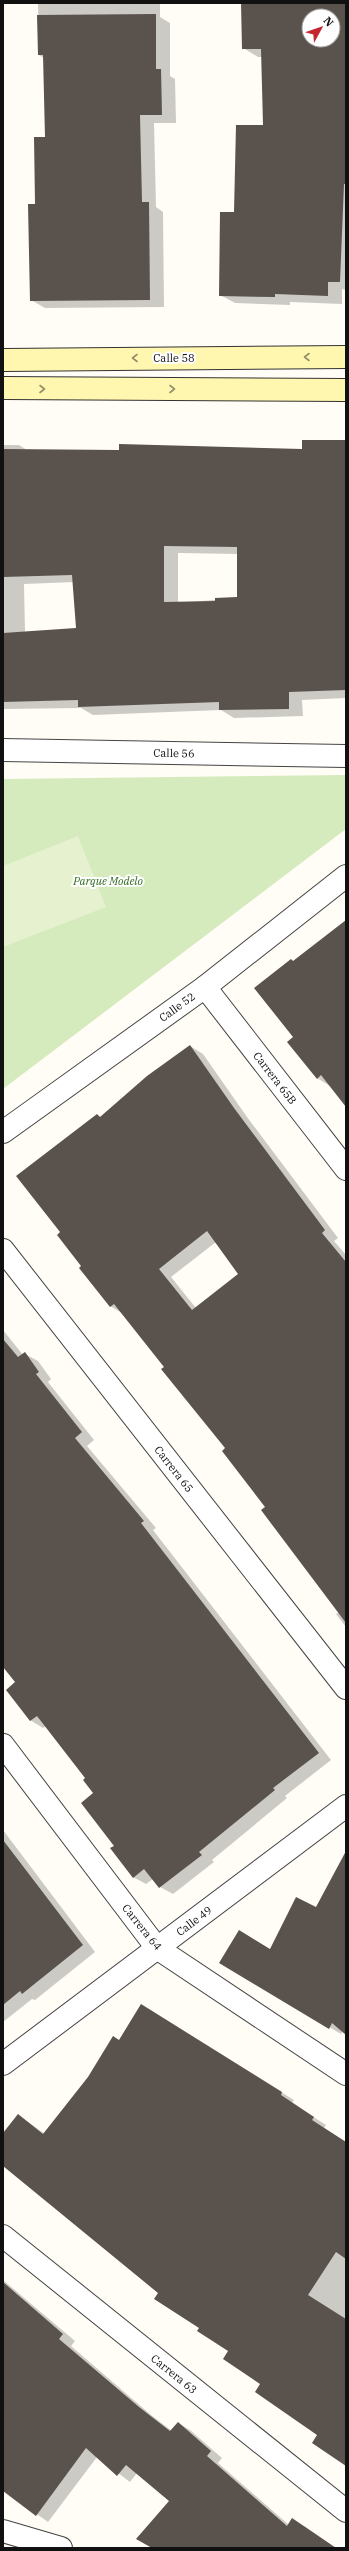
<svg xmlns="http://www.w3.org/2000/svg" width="349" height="2551" font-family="'IBM Plex Serif',serif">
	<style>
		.green { fill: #d5ebbd }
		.pitch { fill: #e6f2cf }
		.shadow { fill: #0003; fill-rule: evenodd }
		.building { fill: #5a524d; fill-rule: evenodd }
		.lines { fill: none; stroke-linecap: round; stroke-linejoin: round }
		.street-casing { stroke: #444; stroke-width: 24 }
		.secondary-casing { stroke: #333; stroke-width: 24 }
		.street { stroke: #fff; stroke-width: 22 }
		.secondary { stroke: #fff6b0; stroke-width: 22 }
		.oneway { stroke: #948f68 }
		.labels { text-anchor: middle; stroke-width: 4; stroke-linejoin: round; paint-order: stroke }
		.street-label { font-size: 11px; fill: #111; stroke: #fff }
		.park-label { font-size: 11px; font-style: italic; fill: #2f6b1f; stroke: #fff }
	</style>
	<rect width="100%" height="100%" fill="#fffdf5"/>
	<polygon class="green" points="346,775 346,829 3,1089 3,779"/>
	<polygon class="pitch" points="78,836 106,907 3,947 3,866"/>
	<g class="shadow">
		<polygon points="38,3 160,3 160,17 170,23 170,76 175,79 176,123 154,123 156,207 163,212 164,307 45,308 31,300 36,205 46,138 44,58 39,55"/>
		<path d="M 242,3 L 346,3 L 346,290 L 342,289 L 342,304 L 290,302 L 290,305 L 235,303 L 220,295 L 235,213 L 264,126 L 263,57 L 258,57 L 243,48 ZM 309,16 L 333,16 L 333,40 L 309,40 Z"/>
		<path d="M 346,441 L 346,698 L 302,700 L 303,716 L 234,718 L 221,710 L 93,715 L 81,708 L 3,709 L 3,445 L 19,445 L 27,450 L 303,450 ZM 178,553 L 238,554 L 238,598 L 178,603 ZM 74,582 L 77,629 L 25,632 L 24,584 Z"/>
		<polygon points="346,922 346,1105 330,1086 317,1078 294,1037 291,960 294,962"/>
		<path d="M 190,1046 L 203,1054 L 247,1117 L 338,1238 L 334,1241 L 346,1255 L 346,1627 L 336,1614 L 339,1612 L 227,1448 L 122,1313 L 110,1306 L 62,1232 L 97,1115 L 101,1117 ZM 216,1242 L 240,1274 L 196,1308 L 171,1277 Z"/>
		<polygon points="3,1330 23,1355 25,1354 38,1361 51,1379 48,1382 94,1440 87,1446 156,1528 153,1530 331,1760 285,1796 287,1798 212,1860 214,1862 173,1894 160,1887 153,1879 146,1884 133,1877 116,1846 87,1778 46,1726 43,1728 30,1720 17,1682 3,1664"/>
		<polygon points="3,1830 95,1952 35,2000 32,1999 3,2022"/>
		<polygon points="346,1871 346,2034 343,2031 341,2034 221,1963 270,1950 317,1909"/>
		<polygon points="154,2013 294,2100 292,2103 326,2125 324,2128 346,2142 346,2465 318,2435 229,2351 3,2165 3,2135 18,2115 45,2134 120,2041"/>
		<polygon points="3,2280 75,2341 71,2346 151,2415 172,2431 178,2423 190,2430 222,2458 218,2463 289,2525 304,2526 336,2548 153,2548 170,2501 137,2473 130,2482 97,2457 48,2522 3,2490"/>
	</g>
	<g class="building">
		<path d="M 241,3 L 346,3 L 346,184 L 344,184 L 340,282 L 328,282 L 328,296 L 275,294 L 275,297 L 219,296 L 220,212 L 234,212 L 236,125 L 263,125 L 261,49 L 242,49 ZM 309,16 L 333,16 L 333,40 L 309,40 Z"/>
		<polygon points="156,14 156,69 161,69 162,115 140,115 142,202 149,202 150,300 30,301 28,204 35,204 34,137 45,137 43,55 38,55 37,15"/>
		<path d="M 302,440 L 346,440 L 346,690 L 289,692 L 289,709 L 219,710 L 219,702 L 78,707 L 78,700 L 3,702 L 3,633 L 76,628 L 72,575 L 3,577 L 3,449 L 119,450 L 119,444 L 302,449 ZM 164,546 L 237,547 L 237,597 L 215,598 L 215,601 L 164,602 Z"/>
		<polygon points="346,920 346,1107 321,1075 317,1079 287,1042 293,1037 254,988 291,959 293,961"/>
		<path d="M 190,1045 L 234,1108 L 325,1230 L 322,1233 L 346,1262 L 346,1623 L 261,1510 L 265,1507 L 222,1451 L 225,1448 L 161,1369 L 164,1367 L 114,1304 L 110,1307 L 79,1268 L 81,1266 L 57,1235 L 60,1232 L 16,1176 L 97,1114 L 100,1117 L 147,1076 ZM 207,1231 L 238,1274 L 192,1310 L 159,1269 Z"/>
		<polygon points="3,1339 18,1357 25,1352 39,1372 36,1374 82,1432 75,1438 144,1521 141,1523 319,1753 273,1788 275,1790 199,1852 202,1855 159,1888 144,1869 133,1878 110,1848 114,1846 81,1803 93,1793 83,1780 85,1778 37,1716 30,1721 6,1690 15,1682 3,1667"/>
		<polygon points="3,1840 83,1945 22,1994 20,1991 3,2005"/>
		<polygon points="346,1851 346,2035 332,2023 329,2029 219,1963 239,1930 270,1949 296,1897 316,1907"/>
		<polygon points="141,2004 282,2092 281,2095 314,2117 312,2120 346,2142 346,2259 336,2252 308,2295 346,2319 346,2466 312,2443 317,2435 255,2392 260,2384 223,2359 228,2351 197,2331 199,2328 154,2299 158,2293 3,2166 3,2133 18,2114 43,2134 88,2077 113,2036 119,2040"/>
		<polygon points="3,2282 63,2334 59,2339 139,2407 170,2431 178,2422 211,2451 207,2456 287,2526 292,2518 336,2548 152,2548 136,2539 169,2501 126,2465 117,2476 86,2448 36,2516 3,2491"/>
	</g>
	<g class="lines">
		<defs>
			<g id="street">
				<polyline points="3,750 346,756"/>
				<polyline points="205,987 346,1169"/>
				<polyline points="3,1132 205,987 346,876"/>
				<polyline points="3,1250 346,1688"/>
				<polyline points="3,1745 157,1948 346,2074"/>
				<polyline points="3,2064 346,1806"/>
				<polyline points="3,2236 346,2511"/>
				<polyline points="3,2531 61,2548"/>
			</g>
			<g id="secondary">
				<polyline points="3,360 346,357"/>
				<polyline points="3,388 346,390"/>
			</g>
		</defs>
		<use href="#street" class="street-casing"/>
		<use href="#secondary" class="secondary-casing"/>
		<use href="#street" class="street"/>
		<use href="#secondary" class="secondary"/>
	</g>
	<defs><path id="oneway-chevron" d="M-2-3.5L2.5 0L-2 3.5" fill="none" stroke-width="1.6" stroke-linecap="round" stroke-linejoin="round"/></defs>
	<g class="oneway">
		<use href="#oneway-chevron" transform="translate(307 357) rotate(180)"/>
		<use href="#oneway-chevron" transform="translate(135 358) rotate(180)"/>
		<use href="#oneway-chevron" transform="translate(42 389)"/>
		<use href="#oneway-chevron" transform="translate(172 389)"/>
	</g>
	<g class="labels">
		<g class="street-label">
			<text x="174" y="362">Calle 58</text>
			<text transform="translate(174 753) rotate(1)" y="4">Calle 56</text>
			<text transform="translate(177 1007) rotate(-36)" y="4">Calle 52</text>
			<text transform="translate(275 1078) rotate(52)" y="4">Carrera 65B</text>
			<text transform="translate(174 1469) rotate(52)" y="4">Carrera 65</text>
			<text transform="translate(194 1921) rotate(-37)" y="4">Calle 49</text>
			<text transform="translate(142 1927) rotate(51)" y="4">Carrera 64</text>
			<text transform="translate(174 2374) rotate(39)" y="4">Carrera 63</text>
		</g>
		<g class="park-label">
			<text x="108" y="885">Parque Modelo</text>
		</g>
	</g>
	<rect width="349" height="2551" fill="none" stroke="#111111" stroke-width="8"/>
	<g transform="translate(321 28) rotate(50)"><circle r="19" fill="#ffffff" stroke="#a0a0a0"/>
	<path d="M0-3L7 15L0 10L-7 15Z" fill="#c4262e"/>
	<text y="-6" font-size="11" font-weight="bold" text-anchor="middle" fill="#111111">N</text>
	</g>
</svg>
